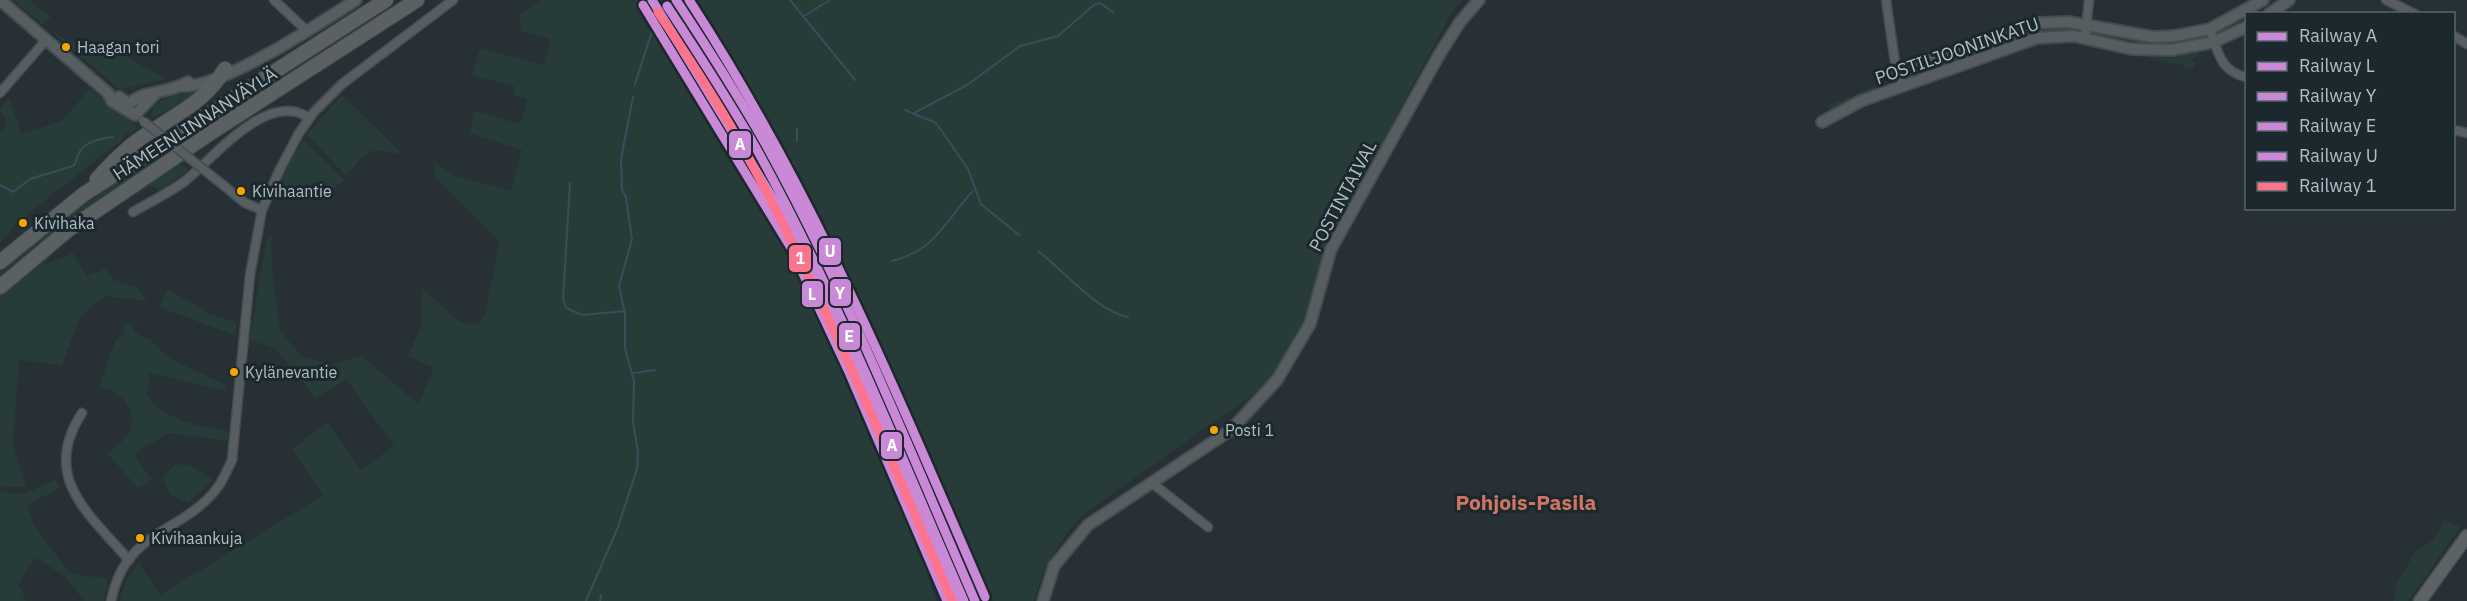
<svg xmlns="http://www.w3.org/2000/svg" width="2467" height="601" font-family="'IBM Plex Sans',sans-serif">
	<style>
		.green { fill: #273c38 }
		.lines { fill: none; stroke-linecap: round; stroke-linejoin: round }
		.stream { stroke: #354f5b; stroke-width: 2 }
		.minor-casing { stroke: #454c4f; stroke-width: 11 }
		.tertiary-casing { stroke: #454c4f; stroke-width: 14 }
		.secondary-casing { stroke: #454c4f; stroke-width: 15 }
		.trunk-casing { stroke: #444c4f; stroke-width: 16 }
		.minor { stroke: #575e62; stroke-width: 8 }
		.tertiary { stroke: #575e62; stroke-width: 10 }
		.secondary { stroke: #5c6266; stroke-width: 12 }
		.trunk { stroke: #5b6063; stroke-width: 14 }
		.minor-bridge-casing { stroke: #454c4f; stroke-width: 11; stroke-linecap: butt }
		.minor-bridge { stroke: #575e62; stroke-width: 8 }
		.rail-1-casing { stroke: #1b282e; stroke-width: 14 }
		.rail-2-casing { stroke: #1b282e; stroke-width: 14 }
		.rail-3-casing { stroke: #1b282e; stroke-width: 14 }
		.rail-4-casing { stroke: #1b282e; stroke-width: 14 }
		.rail-5-casing { stroke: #1b282e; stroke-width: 14 }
		.rail-6-casing { stroke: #1b282e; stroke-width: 14 }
		.rail-1 { stroke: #ca89d6; stroke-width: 9 }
		.rail-2 { stroke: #ca89d6; stroke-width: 9 }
		.rail-3 { stroke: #ca89d6; stroke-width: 9 }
		.rail-4 { stroke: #ca89d6; stroke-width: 9 }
		.rail-5 { stroke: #ca89d6; stroke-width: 9 }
		.rail-6 { stroke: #fc738d; stroke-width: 9 }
		.bus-dot { fill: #f7a600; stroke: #1b282e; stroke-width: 2 }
		.labels { text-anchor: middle; stroke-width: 6; stroke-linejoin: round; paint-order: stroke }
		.bus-label { font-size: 16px; fill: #b1bec5; stroke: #1b282e; text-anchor: start }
		.street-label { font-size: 18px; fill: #b1bec5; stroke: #1b282e }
		.quarter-label { font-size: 21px; font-weight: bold; fill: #d07561; stroke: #1b282e }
		.line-badge { stroke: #1b282e; stroke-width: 2 }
		.badge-label { font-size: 16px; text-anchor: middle; font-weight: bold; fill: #fff }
	</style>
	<rect width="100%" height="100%" fill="#273034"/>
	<g class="green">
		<polygon points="14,0 29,0 51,17 42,24"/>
		<path d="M 542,0 L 1463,0 L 1453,10 L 1328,243 L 1298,336 L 1269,383 L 1085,513 C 1059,538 1044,566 1034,601 L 993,601 L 969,560 L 928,577 L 936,601 L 120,601 L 126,581 L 139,563 L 160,595 L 324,495 L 292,449 L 327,422 L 361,470 L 394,446 L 346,379 L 316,398 L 276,349 L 250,340 L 266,241 L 271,234 L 272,271 L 280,330 L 301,356 L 331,365 L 362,356 L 419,405 L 433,368 L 408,356 L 421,326 L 422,288 L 461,323 L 478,324 L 486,312 L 499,242 L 436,178 L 433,161 L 456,176 L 511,191 L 522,150 L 469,133 L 475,111 L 520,124 L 527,99 L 513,95 L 515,87 L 472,75 L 480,48 L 544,65 L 551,39 L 521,31 L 519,14 Z"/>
		<polygon points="2070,26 2070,31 2053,30 2024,36 1918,71 2040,28"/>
		<polygon points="51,31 93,54 113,60 118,52 166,79 122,89 118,88"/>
		<path d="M 2104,32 C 2136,40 2162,41 2195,37 L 2196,41 C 2164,48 2134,44 2103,37 Z"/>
		<polygon points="2198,52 2198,56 2192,59 2195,65 2192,69 2185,67 2180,63 2169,63 2150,58 2151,55 2167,58"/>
		<polygon points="1883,83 1885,87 1830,110 1827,106"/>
		<polygon points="90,89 138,128 131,133 126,132 123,139 16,223 0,243 0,132 7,124 0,109 9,98 22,134 62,121"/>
		<polygon points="192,91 192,95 156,117 152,116 153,107 165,98"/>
		<path d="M 342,95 L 399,151 L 398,154 C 366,145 367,154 345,175 L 307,134 Z"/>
		<polygon points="303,139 344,180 332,190 281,199 278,194 285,171"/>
		<polygon points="163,150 167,155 60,227 0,276 0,271 47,230"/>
		<path d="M 177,162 L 188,170 L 160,190 L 150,186 C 118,206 65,236 42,266 L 73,253 L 87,276 L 105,269 L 112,279 L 138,288 L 147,301 L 105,296 L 81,315 L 62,365 L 19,360 L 13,444 L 26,487 L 0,486 L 0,293 L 58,243 Z"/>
		<polygon points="168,289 210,314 237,322 235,335 159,307"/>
		<path d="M 129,322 L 137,334 L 151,340 L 169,358 L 226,385 L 226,391 L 150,373 L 147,396 C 166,420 199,427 228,431 L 228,441 L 168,433 L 134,454 L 152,480 L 138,488 L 107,453 C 114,448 124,441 128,434 C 140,413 122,389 99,388 L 115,341 L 125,333 L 121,328 Z"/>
		<polygon points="176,464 191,466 213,480 188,503 170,495 163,477"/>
		<polygon points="55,480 60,488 27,505 34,525 69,573 108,579 104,601 84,601 67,578 37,558 29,565 19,585 26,601 0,601 0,492 24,494"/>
		<polygon points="2445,520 2460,527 2408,601 2393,601 2398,581 2415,552 2433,540"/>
	</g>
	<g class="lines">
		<g class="stream">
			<polyline points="790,0 855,80"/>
			<polyline points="804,16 830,0"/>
			<polyline points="635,84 654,25 638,0"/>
			<polyline points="905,110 936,123 968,169 981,204 1019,235"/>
			<polyline points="914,113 967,85 1020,46 1058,36 1095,4 1100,3 1114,13"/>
			<polyline points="797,141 797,129"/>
			<polyline points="793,164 795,184 824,239 938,496"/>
			<polyline points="570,183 563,298 566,308 583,315 625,311"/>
			<path d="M 0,185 L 13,192 L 30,179 L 73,166 C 77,162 76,159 79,153 C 85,141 101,139 113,137"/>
			<path d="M 1038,251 C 1063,270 1098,312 1128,317"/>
			<path d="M 892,261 C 937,250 945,220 973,191"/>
			<polyline points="634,373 655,370"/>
			<polyline points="586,601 618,527 637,469 638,452 633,422 634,381 625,348 625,314 619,286 632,239 626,197 622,190 621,159 633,97"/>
			<polyline points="600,601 601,595"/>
		</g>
		<defs>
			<g id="minor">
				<polyline points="274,0 307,31"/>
				<polyline points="1886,0 1895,62 1903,87"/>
				<polyline points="2386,0 2415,14"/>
				<path d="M 2210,29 C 2218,52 2220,71 2246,77"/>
				<polyline points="2454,36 2467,44"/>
				<polyline points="2085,37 2089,0"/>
				<polyline points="0,93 46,40"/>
				<polyline points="2454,130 2467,133"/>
				<polyline points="223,185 245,203 262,210"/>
				<path d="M 133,212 C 150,202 169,193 185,181 C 214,158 268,89 309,118"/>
				<path d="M 82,413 C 40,477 89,514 129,560"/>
				<polyline points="1152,483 1208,527"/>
				<path d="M 111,601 C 125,531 177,535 214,492 C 222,483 227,471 232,460 L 250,275 L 262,210 L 280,169 L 299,133 L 314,112 L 342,84 L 453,0"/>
			</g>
			<g id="tertiary">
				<polyline points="0,0 108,93 112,101 135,115 155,94"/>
				<polyline points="2269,14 2289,0"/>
				<polyline points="1898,72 2039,23 2069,22 2153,37 2174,36 2210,29 2263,0"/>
				<path d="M 182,86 C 221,89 320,23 356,0"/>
				<path d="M 119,97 L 129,104 C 145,89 169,94 188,82"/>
				<polyline points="1822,122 1861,101 2037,38 2074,36 2131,49 2171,50 2214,42 2246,27"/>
				<polyline points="1043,601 1054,566 1088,525 1231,430 1277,380 1310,324 1331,249 1439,55 1460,22 1479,0"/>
			</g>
			<polyline id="secondary" points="2420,601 2467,536"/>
			<g id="trunk">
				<path d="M 97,179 C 110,165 122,152 137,141 C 171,116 202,106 225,69"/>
				<polyline points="0,262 84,194 386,0"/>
				<polyline points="0,287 68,230 212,132 417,0"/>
			</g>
		</defs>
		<use href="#minor" class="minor-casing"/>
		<use href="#tertiary" class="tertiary-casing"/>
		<use href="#secondary" class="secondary-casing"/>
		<use href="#trunk" class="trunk-casing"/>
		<use href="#minor" class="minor"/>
		<use href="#tertiary" class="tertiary"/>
		<use href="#secondary" class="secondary"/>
		<use href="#trunk" class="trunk"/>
		<defs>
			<polyline id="minor-bridge" points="143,121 223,185"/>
		</defs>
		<use href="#minor-bridge" class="minor-bridge-casing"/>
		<use href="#minor-bridge" class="minor-bridge"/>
		<defs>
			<polyline id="rail-1" points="652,0 800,243 858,366 958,601"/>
			<polyline id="rail-2" points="643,5 791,248 848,370 947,601"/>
			<path id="rail-3" d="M 676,0 C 707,47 737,94 765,143 C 846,290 908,447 975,601"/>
			<path id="rail-4" d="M 667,6 C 698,53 728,99 756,148 C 836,294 898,449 964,601"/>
			<path id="rail-5" d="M 689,0 C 813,190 895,389 985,597"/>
			<path id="rail-6" d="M 658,12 C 689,58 720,105 747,155 C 825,299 887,451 952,601"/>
		</defs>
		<use href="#rail-1" class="rail-1-casing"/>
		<use href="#rail-2" class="rail-2-casing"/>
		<use href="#rail-3" class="rail-3-casing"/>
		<use href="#rail-4" class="rail-4-casing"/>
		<use href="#rail-5" class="rail-5-casing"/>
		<use href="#rail-6" class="rail-6-casing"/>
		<use href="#rail-1" class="rail-1"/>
		<use href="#rail-2" class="rail-2"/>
		<use href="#rail-3" class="rail-3"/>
		<use href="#rail-4" class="rail-4"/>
		<use href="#rail-5" class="rail-5"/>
		<use href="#rail-6" class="rail-6"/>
	</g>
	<g class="bus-dot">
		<circle cx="66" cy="47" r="5"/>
		<circle cx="241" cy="191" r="5"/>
		<circle cx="23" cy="223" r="5"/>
		<circle cx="234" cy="372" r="5"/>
		<circle cx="1214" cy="430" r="5"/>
		<circle cx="140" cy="538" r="5"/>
	</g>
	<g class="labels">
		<g class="bus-label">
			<text x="77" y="53">Haagan tori</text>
			<text x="252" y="197">Kivihaantie</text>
			<text x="34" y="229">Kivihaka</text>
			<text x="245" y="378">Kylänevantie</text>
			<text x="1225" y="436">Posti 1</text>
			<text x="151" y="544">Kivihaankuja</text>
		</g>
		<g class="street-label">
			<text transform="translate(1957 51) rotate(-19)" y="6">POSTILJOONINKATU</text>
			<text transform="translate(195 124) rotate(-33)" y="6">HÄMEENLINNANVÄYLÄ</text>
			<text transform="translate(1343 196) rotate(-62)" y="6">POSTINTAIVAL</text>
		</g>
		<g class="quarter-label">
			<text x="1526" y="510">Pohjois-Pasila</text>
		</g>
	</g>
	<g class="line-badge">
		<rect x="728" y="130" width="24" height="29" rx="6" fill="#ca89d6"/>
		<rect x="818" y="237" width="24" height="29" rx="6" fill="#ca89d6"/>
		<rect x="788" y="244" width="24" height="29" rx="6" fill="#fc738d"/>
		<rect x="829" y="278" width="23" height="29" rx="6" fill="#ca89d6"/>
		<rect x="801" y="280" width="23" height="28" rx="6" fill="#ca89d6"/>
		<rect x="838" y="322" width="23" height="29" rx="6" fill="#ca89d6"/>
		<rect x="880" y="431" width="23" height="29" rx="6" fill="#ca89d6"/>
	</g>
	<g class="badge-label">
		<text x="740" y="150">A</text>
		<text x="830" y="257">U</text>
		<text x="800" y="264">1</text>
		<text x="840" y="299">Y</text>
		<text x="812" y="300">L</text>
		<text x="849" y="342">E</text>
		<text x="892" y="451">A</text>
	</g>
	<rect x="2245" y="12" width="210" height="198" fill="#1b282e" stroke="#57646a" stroke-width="1.5"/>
	<rect x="2257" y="32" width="30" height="9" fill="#ca89d6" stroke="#57646a" stroke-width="1.5"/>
	<text x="2299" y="42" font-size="18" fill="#b1bec5">Railway A</text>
	<rect x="2257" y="62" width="30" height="9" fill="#ca89d6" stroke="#57646a" stroke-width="1.5"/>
	<text x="2299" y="72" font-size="18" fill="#b1bec5">Railway L</text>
	<rect x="2257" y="92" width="30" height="9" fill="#ca89d6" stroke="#57646a" stroke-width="1.5"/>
	<text x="2299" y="102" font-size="18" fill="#b1bec5">Railway Y</text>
	<rect x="2257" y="122" width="30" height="9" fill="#ca89d6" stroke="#57646a" stroke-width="1.5"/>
	<text x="2299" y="132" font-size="18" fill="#b1bec5">Railway E</text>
	<rect x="2257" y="152" width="30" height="9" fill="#ca89d6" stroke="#57646a" stroke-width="1.5"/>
	<text x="2299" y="162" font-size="18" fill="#b1bec5">Railway U</text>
	<rect x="2257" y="182" width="30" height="9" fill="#fc738d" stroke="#57646a" stroke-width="1.5"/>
	<text x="2299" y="192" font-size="18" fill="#b1bec5">Railway 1</text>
</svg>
